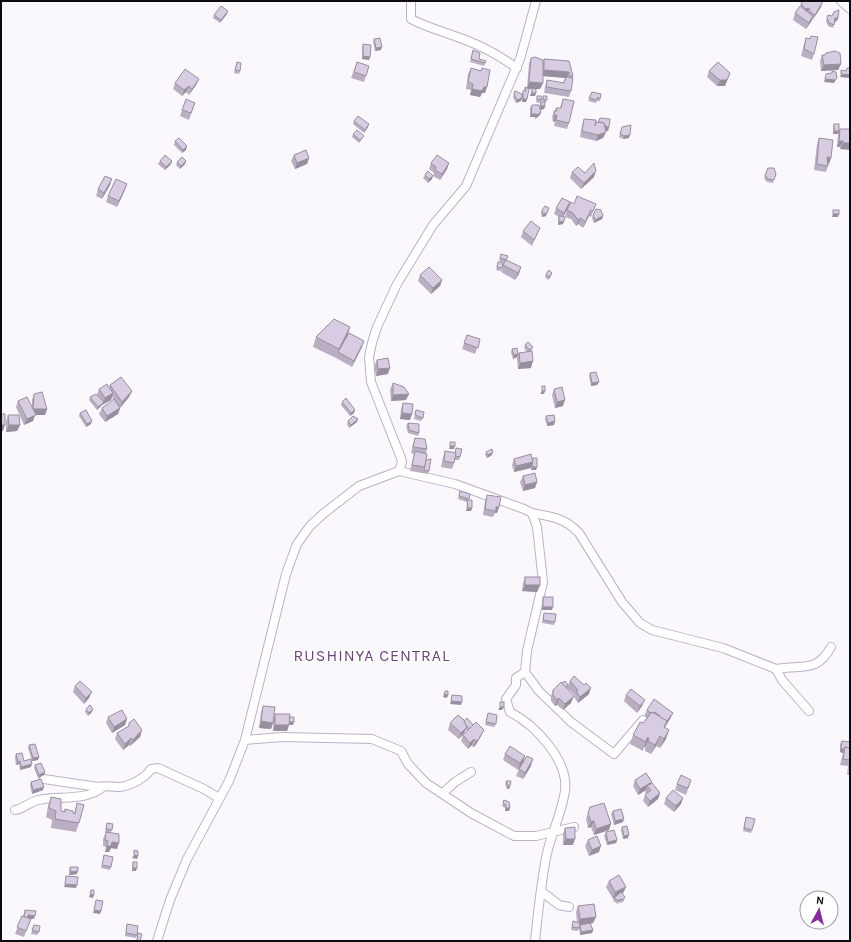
<svg xmlns="http://www.w3.org/2000/svg" width="851" height="942" font-family="Karla,sans-serif">
	<style>
		.lines { fill: none; stroke-linecap: round; stroke-linejoin: round }
		.street-casing { stroke: #bcb1c6; stroke-width: 10 }
		.street { stroke: #fff; stroke-width: 8 }
		.wall { fill: #baafc2 }
		.shaded-wall { fill: #978f9e }
		.building { fill: #d8cce2; stroke: #978f9e }
		.labels { text-anchor: middle; stroke-width: 3.5; stroke-linejoin: round; paint-order: stroke }
		.quarter-label { font-size: 16px; letter-spacing: 1px; fill: #6e437b; stroke: #fff }
	</style>
	<rect width="100%" height="100%" fill="#faf8fc"/>
	<g class="lines">
		<defs>
			<g id="street">
				<path d="M 411,1 L 411,19 C 428,28 445,32 463,39 C 482,46 500,56 517,68"/>
				<polyline points="841,1 850,9"/>
				<path d="M 399,471 L 455,484 L 524,509 L 532,513 L 537,527 L 543,582 L 527,651 L 525,672 L 516,678 L 516,685 L 506,699 L 510,712 C 535,725 569,760 565,791 C 562,812 552,832 547,853 C 541,882 538,912 535,941"/>
				<path d="M 532,513 C 550,516 565,518 579,533 L 622,602 L 640,623 L 652,630 L 723,648 L 776,669 L 782,680 L 809,711"/>
				<path d="M 776,669 C 802,664 816,674 831,647"/>
				<polyline points="525,672 539,691 571,722 614,754 643,720"/>
				<polyline points="245,740 282,737 372,739 401,751 408,764 426,783 471,813 514,836 536,836 574,827"/>
				<path d="M 44,779 L 98,787 C 106,785 111,787 119,787 C 131,786 145,778 151,769 L 158,768 L 204,789 L 219,798"/>
				<polyline points="443,793 455,782 471,772"/>
				<path d="M 15,810 C 23,809 30,802 38,800 C 58,795 85,802 103,787"/>
				<polyline points="541,891 559,905 569,907"/>
				<polyline points="157,941 170,900 187,859 229,781 245,740 286,574 297,544 310,526 323,514 359,486 399,471 402,462 401,458 371,382 369,357 372,343 377,327 397,284 433,225 466,186 520,59 536,1"/>
			</g>
		</defs>
		<use href="#street" class="street-casing"/>
		<use href="#street" class="street"/>
	</g>
	<g class="wall">
		<polygon points="801,3 821,7 806,29 793,20 795,13 800,7"/>
		<polygon points="227,14 220,23 213,18 214,15"/>
		<polygon points="828,15 838,18 837,21 835,21 833,28 828,26 826,21"/>
		<polygon points="811,36 814,54 812,60 801,56 804,44 806,38 809,39"/>
		<polygon points="374,39 381,50 375,51 373,42"/>
		<polygon points="363,44 370,57 369,60 362,59 362,47"/>
		<polygon points="473,50 479,59 486,61 484,66 470,62"/>
		<polygon points="822,55 841,64 838,70 821,71 820,61"/>
		<polygon points="531,58 543,63 544,59 569,61 573,76 571,91 569,97 544,93 545,87 547,80 563,83 565,78 543,76 543,83 540,89 536,89 536,93 535,96 530,96 531,91 532,89 528,89 526,102 522,102 522,98 521,101 516,103 513,97 515,91 522,94 525,87 527,88 529,64"/>
		<polygon points="237,62 240,71 239,74 234,73"/>
		<polygon points="357,62 369,66 364,82 351,78"/>
		<polygon points="471,68 481,71 482,68 485,93 482,93 480,97 470,95 471,90 466,89 468,74"/>
		<polygon points="709,71 730,73 725,86 717,86 707,77"/>
		<polygon points="199,79 196,85 189,95 186,92 182,96 173,89 175,83"/>
		<polygon points="592,92 600,99 599,102 597,100 596,103 588,101"/>
		<polygon points="537,96 542,100 541,102 543,102 542,99 543,96 547,100 545,103 545,106 544,109 540,110 541,112 540,115 535,119 535,117 530,117 530,108 532,105 540,108 540,103 536,102"/>
		<polygon points="186,99 195,103 189,120 180,116"/>
		<polygon points="563,99 569,123 567,129 554,126 555,121 553,122 552,117 554,111 555,111 556,108 560,108"/>
		<polygon points="584,119 595,126 609,127 608,131 605,131 606,132 603,138 596,141 580,137 582,125"/>
		<polygon points="354,121 368,127 364,133 353,124"/>
		<polygon points="834,124 839,130 850,129 840,149 840,147 837,147 838,134 833,134 833,127"/>
		<polygon points="622,127 629,138 623,139 619,137"/>
		<polygon points="353,134 364,136 362,139 359,143 352,137"/>
		<polygon points="819,138 831,158 829,164 828,164 828,166 826,172 814,170 817,144"/>
		<polygon points="175,141 186,150 182,153 174,145"/>
		<polygon points="294,155 309,158 307,164 295,169 291,161"/>
		<polygon points="160,161 172,161 171,164 165,170 158,164"/>
		<polygon points="186,161 185,164 180,169 176,165 177,162"/>
		<polygon points="431,163 449,163 447,169 440,180 433,176 434,173 429,169"/>
		<polygon points="768,168 776,174 773,183 767,182 764,178"/>
		<polygon points="572,172 585,173 594,177 581,189 570,178"/>
		<polygon points="425,175 432,179 428,183 423,178"/>
		<polygon points="127,184 117,207 106,202 108,196"/>
		<polygon points="110,185 102,199 96,196 98,189"/>
		<polygon points="574,204 596,204 591,217 589,216 583,228 578,224 576,226 571,219 565,217 567,210"/>
		<polygon points="556,208 568,208 563,217 564,221 563,224 558,225 558,219 559,217 554,214"/>
		<polygon points="542,210 546,216 542,217 541,213"/>
		<polygon points="593,215 603,216 602,219 594,223 592,218"/>
		<polygon points="540,228 532,246 521,237 523,231"/>
		<polygon points="501,254 519,274 515,280 501,272 504,263 499,261"/>
		<polygon points="498,262 502,268 501,271 496,270"/>
		<polygon points="546,274 551,276 548,280 545,277"/>
		<polygon points="420,275 442,280 440,286 431,294 418,281"/>
		<polygon points="350,327 347,337 364,341 362,347 352,367 336,358 313,347 316,337"/>
		<polygon points="467,335 480,339 475,354 462,349"/>
		<polygon points="525,345 533,347 532,350 531,351 531,368 518,369 517,359 517,357 513,359 511,352 512,349 518,354 519,353 527,352 524,348"/>
		<polygon points="377,360 388,374 376,376 374,366"/>
		<polygon points="590,373 599,382 597,385 591,386 589,376"/>
		<polygon points="393,383 406,400 391,401 390,389"/>
		<polygon points="110,385 132,391 129,397 120,408 118,414 105,422 99,414 102,408 114,400 112,397 111,400 102,405 97,410 89,400 90,397 97,395 99,389 109,387"/>
		<polygon points="554,389 563,406 555,408 552,395"/>
		<polygon points="34,394 47,409 45,415 35,415 33,421 24,425 16,407 18,401 32,406 32,400"/>
		<polygon points="342,402 355,410 354,413 350,416 341,405"/>
		<polygon points="403,403 410,420 400,419 401,409"/>
		<polygon points="416,410 423,418 421,421 414,419"/>
		<polygon points="80,413 91,424 86,427 79,416"/>
		<polygon points="8,415 20,425 17,431 6,432 6,421"/>
		<polygon points="546,416 555,421 554,425 547,426 545,419"/>
		<polygon points="348,421 357,422 349,428 347,424"/>
		<polygon points="408,423 419,433 418,436 408,433 406,426"/>
		<polygon points="415,438 427,449 426,453 426,460 429,471 428,474 410,471 414,454 411,453 413,444"/>
		<polygon points="456,448 460,457 459,460 455,460 452,469 441,467 443,457 445,451 455,453"/>
		<polygon points="486,452 492,455 487,458 485,455"/>
		<polygon points="533,458 537,467 536,470 531,470 532,465 531,468 514,472 512,465 514,459 532,459"/>
		<polygon points="523,476 537,482 535,488 523,491 520,482"/>
		<polygon points="460,491 470,494 468,500 472,508 471,511 466,511 467,502 458,499"/>
		<polygon points="487,495 499,507 497,513 495,513 493,517 483,515 485,501"/>
		<polygon points="525,577 540,585 537,592 522,591 523,583"/>
		<polygon points="543,597 552,610 542,610 542,600"/>
		<polygon points="544,613 555,622 554,625 542,623"/>
		<polygon points="570,681 589,694 578,703 574,697 575,695 567,688 567,689 571,703 563,710 557,705 555,706 551,701 551,696 553,690 562,683 568,685"/>
		<polygon points="75,686 89,698 84,704 73,692"/>
		<polygon points="626,695 642,706 637,713 624,701"/>
		<polygon points="263,706 273,720 275,714 290,717 293,725 289,725 287,731 273,731 273,721 271,729 259,728 261,712"/>
		<polygon points="86,709 92,712 88,716 85,712"/>
		<polygon points="647,710 673,713 670,719 665,728 666,739 660,748 656,746 651,754 645,751 645,747 644,747 643,751 630,744 633,735 647,718 644,716"/>
		<polygon points="488,713 496,724 494,727 485,725"/>
		<polygon points="458,715 481,736 475,746 473,747 472,745 468,749 461,741 463,735 467,731 466,729 464,733 459,739 448,730 450,723"/>
		<polygon points="108,717 127,719 125,725 112,733 106,723"/>
		<polygon points="129,723 140,737 130,746 129,745 123,750 115,739 117,733 128,727"/>
		<polygon points="842,741 850,748 850,775 847,775 848,766 840,765 843,753 840,752 840,744"/>
		<polygon points="29,745 39,757 38,760 32,761 28,748"/>
		<polygon points="16,754 24,761 31,767 20,770 19,764 16,765 15,757"/>
		<polygon points="505,754 525,756 523,762 518,770 503,760"/>
		<polygon points="35,765 45,772 44,775 38,778 34,768"/>
		<polygon points="531,766 523,779 516,776 519,769"/>
		<polygon points="635,780 651,783 660,793 658,799 648,807 643,801 645,795 646,794 645,792 646,790 638,795 633,786"/>
		<polygon points="691,780 686,795 675,790 677,784"/>
		<polygon points="506,781 510,786 509,789 507,789 505,784"/>
		<polygon points="31,782 43,790 32,794 30,785"/>
		<polygon points="51,797 61,811 64,811 65,809 74,814 77,803 79,823 76,832 51,828 52,820 46,817 48,806"/>
		<polygon points="666,798 681,804 674,812 664,804"/>
		<polygon points="504,800 509,811 505,811 505,808 502,806"/>
		<polygon points="590,807 609,830 594,835 591,827 588,828 586,819"/>
		<polygon points="613,811 623,822 614,825 611,814"/>
		<polygon points="746,817 752,830 751,833 743,831"/>
		<polygon points="107,823 112,830 110,833 117,849 111,848 109,852 105,852 106,847 103,846 103,839 106,832 107,833 105,832"/>
		<polygon points="622,827 628,838 623,839 621,830"/>
		<polygon points="565,828 573,845 563,845 563,834"/>
		<polygon points="606,832 617,840 616,843 607,845 604,836"/>
		<polygon points="588,840 599,852 589,856 585,846"/>
		<polygon points="104,855 111,867 110,870 101,868"/>
		<polygon points="133,862 136,871 132,871 132,865"/>
		<polygon points="70,867 77,874 69,875 69,870"/>
		<polygon points="609,881 626,887 623,893 622,894 624,900 622,903 619,902 618,904 613,901 615,897 613,899 606,887"/>
		<polygon points="578,906 596,917 593,923 590,924 593,930 592,933 580,935 579,928 580,925 578,931 571,930 573,921 577,922 576,912"/>
		<polygon points="25,910 34,919 29,919 31,919 24,937 15,934 22,916 23,916"/>
		<polygon points="127,924 137,935 136,938 125,936"/>
		<polygon points="34,925 39,932 37,935 31,934"/>
	</g>
	<g class="shaded-wall">
		<polygon points="780,1 791,1 791,2"/>
		<polygon points="823,1 821,7 812,21 815,15"/>
		<polygon points="809,8 807,14 803,15 805,9"/>
		<polygon points="228,11 227,14 220,23 221,20"/>
		<polygon points="813,16 811,22 806,29 809,23"/>
		<polygon points="835,18 838,18 837,21 834,22"/>
		<polygon points="382,47 381,50 375,51 376,48"/>
		<polygon points="363,56 370,57 369,60 362,59"/>
		<polygon points="841,64 838,70 821,71 824,65"/>
		<polygon points="544,70 569,72 567,78 542,76"/>
		<polygon points="730,73 725,86 717,86 720,80"/>
		<polygon points="841,74 850,75 850,78 840,77"/>
		<polygon points="837,78 834,83 824,82 825,79"/>
		<polygon points="199,79 196,85 189,95 192,89"/>
		<polygon points="529,82 543,83 540,89 527,89"/>
		<polygon points="189,86 186,92 182,96 184,90"/>
		<polygon points="484,87 487,87 485,93 482,93 480,97 470,95 472,89"/>
		<polygon points="532,93 536,93 535,96 530,96"/>
		<polygon points="522,98 521,101 516,103 517,100"/>
		<polygon points="523,99 527,99 526,102 522,102"/>
		<polygon points="541,106 545,106 544,109 540,110"/>
		<polygon points="541,112 540,115 535,119 536,116"/>
		<polygon points="531,114 537,114 535,117 530,117"/>
		<polygon points="557,115 555,121 553,122 555,116"/>
		<polygon points="369,124 368,127 364,133 365,130"/>
		<polygon points="601,126 607,126 609,127 608,131 605,131 606,129 600,129"/>
		<polygon points="834,131 839,131 838,134 833,134"/>
		<polygon points="606,132 603,138 596,141 598,135"/>
		<polygon points="630,135 629,138 623,139 624,136"/>
		<polygon points="839,141 843,141 840,147 837,147"/>
		<polygon points="843,143 850,143 850,150 840,149"/>
		<polygon points="187,146 186,150 182,153 183,150"/>
		<polygon points="827,157 831,158 829,164 825,163"/>
		<polygon points="309,158 307,164 295,169 297,163"/>
		<polygon points="172,161 171,164 165,170 166,167"/>
		<polygon points="186,161 185,164 180,169 181,166"/>
		<polygon points="449,163 447,169 440,180 442,174"/>
		<polygon points="596,171 594,177 581,189 584,183"/>
		<polygon points="433,176 432,179 428,183 429,179"/>
		<polygon points="112,179 110,185 102,199 104,193"/>
		<polygon points="127,184 125,190 117,207 119,201"/>
		<polygon points="570,202 568,208 562,219 564,213"/>
		<polygon points="591,210 589,216 583,228 585,222"/>
		<polygon points="547,213 546,216 542,217 543,214"/>
		<polygon points="833,214 839,214 838,217 832,217"/>
		<polygon points="603,216 602,219 594,223 595,220"/>
		<polygon points="581,218 578,224 576,226 578,220"/>
		<polygon points="564,221 563,224 558,225 559,222"/>
		<polygon points="521,267 519,274 515,280 518,273"/>
		<polygon points="552,273 551,276 548,280 549,277"/>
		<polygon points="442,280 440,286 431,294 433,288"/>
		<polygon points="350,327 347,337 338,352 336,358 339,349"/>
		<polygon points="364,341 362,347 352,367 354,361"/>
		<polygon points="518,354 517,357 513,359 514,355"/>
		<polygon points="533,361 531,368 518,369 520,363"/>
		<polygon points="390,368 388,374 376,376 378,369"/>
		<polygon points="599,382 597,385 591,386 592,383"/>
		<polygon points="132,391 129,397 120,408 118,414 105,422 107,416 120,408 122,402"/>
		<polygon points="542,391 545,391 544,394 540,394"/>
		<polygon points="113,393 111,400 102,405 97,410 98,407 104,402 105,398"/>
		<polygon points="409,394 406,400 391,401 393,395"/>
		<polygon points="565,400 563,406 555,408 557,402"/>
		<polygon points="33,409 47,409 45,415 35,415 33,421 24,425 27,419"/>
		<polygon points="355,410 354,413 350,416 351,413"/>
		<polygon points="402,413 412,414 410,420 400,419"/>
		<polygon points="358,419 357,422 349,428 351,425"/>
		<polygon points="92,421 91,424 86,427 87,424"/>
		<polygon points="555,421 554,425 547,426 548,423"/>
		<polygon points="1,425 5,425 3,431 1,431"/>
		<polygon points="9,425 20,425 17,431 6,432"/>
		<polygon points="450,446 455,446 454,449 449,449"/>
		<polygon points="493,452 492,455 487,458 488,455"/>
		<polygon points="533,462 531,468 514,472 516,466"/>
		<polygon points="532,467 537,467 536,470 531,470"/>
		<polygon points="537,482 535,488 523,491 525,485"/>
		<polygon points="496,507 499,507 497,513 495,513"/>
		<polygon points="468,508 472,508 471,511 466,511"/>
		<polygon points="525,585 540,585 537,592 522,591"/>
		<polygon points="543,607 553,607 552,610 542,610"/>
		<polygon points="591,688 589,694 578,703 580,697"/>
		<polygon points="92,692 89,698 84,704 86,698"/>
		<polygon points="444,694 448,695 447,698 443,697"/>
		<polygon points="574,696 571,703 563,710 565,704"/>
		<polygon points="559,698 557,705 555,706 557,700"/>
		<polygon points="645,700 642,706 637,713 640,706"/>
		<polygon points="451,701 462,702 461,705 450,704"/>
		<polygon points="500,707 504,707 502,710 498,710"/>
		<polygon points="93,709 92,712 88,716 89,713"/>
		<polygon points="673,713 670,719 665,726 660,736 665,723"/>
		<polygon points="127,719 125,725 112,733 114,727"/>
		<polygon points="261,721 273,723 271,729 259,728"/>
		<polygon points="290,722 294,722 293,725 289,725 287,731 273,731 275,725 289,725"/>
		<polygon points="467,727 464,733 459,739 461,733"/>
		<polygon points="142,730 140,737 130,746 133,740"/>
		<polygon points="484,730 481,736 475,746 473,747 476,741"/>
		<polygon points="669,730 666,739 660,748 664,739"/>
		<polygon points="660,736 656,746 651,754 655,745"/>
		<polygon points="131,738 129,745 123,750 125,744"/>
		<polygon points="647,738 649,738 645,747 644,747"/>
		<polygon points="474,739 472,745 468,749 470,743"/>
		<polygon points="841,749 844,749 843,753 840,752"/>
		<polygon points="525,756 523,762 518,770 520,763"/>
		<polygon points="39,757 38,760 32,761 33,758"/>
		<polygon points="533,759 531,766 523,779 525,773"/>
		<polygon points="20,761 19,764 16,765 18,762"/>
		<polygon points="32,764 31,767 20,770 21,767"/>
		<polygon points="45,772 44,775 38,778 39,775"/>
		<polygon points="652,782 649,788 647,786 646,790 638,795 640,789"/>
		<polygon points="508,786 510,786 509,789 507,789"/>
		<polygon points="44,787 43,790 32,794 33,790"/>
		<polygon points="660,793 658,799 648,807 650,801"/>
		<polygon points="683,798 681,804 674,812 676,806"/>
		<polygon points="506,808 510,808 509,811 505,811"/>
		<polygon points="624,819 623,822 614,825 615,821"/>
		<polygon points="594,821 591,827 588,828 591,822"/>
		<polygon points="611,824 609,830 594,835 596,829"/>
		<polygon points="629,835 628,838 623,839 624,836"/>
		<polygon points="566,839 575,839 573,845 563,845"/>
		<polygon points="617,840 616,843 607,845 608,842"/>
		<polygon points="112,842 119,843 117,849 111,848 109,852 105,852 107,846"/>
		<polygon points="601,846 599,852 589,856 592,850"/>
		<polygon points="134,855 138,856 137,859 132,858"/>
		<polygon points="133,868 137,868 136,871 132,871"/>
		<polygon points="78,871 77,874 69,875 71,872"/>
		<polygon points="65,884 77,885 76,888 64,887"/>
		<polygon points="626,887 623,893 613,899 615,892"/>
		<polygon points="90,894 94,895 93,898 89,897"/>
		<polygon points="94,910 101,911 100,914 93,913"/>
		<polygon points="28,915 35,916 34,919 28,918"/>
		<polygon points="596,917 593,923 578,926 580,919"/>
		<polygon points="593,930 592,933 580,935 581,932"/>
	</g>
	<g class="building">
		<polygon points="803,1 823,1 815,15 810,12 809,8 805,9 801,3"/>
		<polygon points="221,6 228,11 221,20 214,15"/>
		<polygon points="800,6 813,16 809,23 795,13"/>
		<polygon points="839,10 838,18 835,18 834,25 829,23 827,17 828,15 832,16 834,12"/>
		<polygon points="811,36 818,37 814,54 804,49 806,38 810,39"/>
		<polygon points="380,38 382,47 376,48 374,39"/>
		<polygon points="363,44 371,45 370,57 363,56"/>
		<polygon points="473,50 480,53 479,59 486,61 485,63 471,59"/>
		<polygon points="835,51 840,53 841,64 824,65 822,55 825,55 826,53"/>
		<polygon points="535,57 543,60 543,83 529,82 531,58"/>
		<polygon points="544,59 569,61 573,76 570,76 569,72 544,70"/>
		<polygon points="237,62 241,63 240,71 235,70"/>
		<polygon points="357,62 369,66 366,76 354,72"/>
		<polygon points="718,62 730,73 727,80 720,80 709,71"/>
		<polygon points="471,68 481,71 482,68 490,70 487,87 484,87 482,91 472,89 473,84 468,82"/>
		<polygon points="847,68 850,68 850,75 841,74 841,70 846,71"/>
		<polygon points="185,69 199,79 192,89 189,86 184,90 175,83"/>
		<polygon points="832,71 836,72 837,78 835,80 825,79 826,74 832,73"/>
		<polygon points="566,77 573,78 571,91 546,87 547,80 564,83"/>
		<polygon points="525,87 529,89 527,99 523,99 523,91 526,91"/>
		<polygon points="532,88 536,89 536,93 532,93"/>
		<polygon points="515,91 522,94 522,98 517,100 514,94"/>
		<polygon points="592,92 601,94 600,99 598,97 597,100 589,98"/>
		<polygon points="537,96 541,96 542,100 537,99"/>
		<polygon points="543,96 547,96 547,100 544,100"/>
		<polygon points="186,99 195,103 191,113 182,110"/>
		<polygon points="563,99 574,101 569,123 556,120 557,115 555,116 554,111 557,111 556,108 561,108"/>
		<rect x="541" y="102" width="4" height="4"/>
		<polygon points="532,105 539,105 541,112 536,116 537,114 531,114"/>
		<polygon points="358,116 369,124 365,130 354,121"/>
		<polygon points="600,118 610,119 609,127 606,128 607,126 604,126 604,123 598,122"/>
		<polygon points="584,119 596,120 595,126 596,122 604,123 606,132 598,135 582,131"/>
		<rect x="834" y="124" width="5" height="7"/>
		<polygon points="631,125 630,135 624,136 620,134 622,127"/>
		<polygon points="840,129 850,129 850,143 843,143 843,141 839,141"/>
		<polygon points="357,130 364,136 360,140 353,134"/>
		<polygon points="179,138 187,146 183,150 175,141"/>
		<polygon points="819,138 833,140 831,158 827,157 828,166 817,164"/>
		<polygon points="306,150 309,158 297,163 294,155"/>
		<polygon points="165,155 172,161 166,167 160,161"/>
		<polygon points="437,155 449,163 442,174 435,170 436,167 431,163"/>
		<polygon points="182,157 186,161 181,166 177,162"/>
		<polygon points="594,163 596,171 584,183 572,172 578,167 585,173"/>
		<polygon points="768,168 774,168 776,174 774,180 768,179 765,175"/>
		<polygon points="428,171 433,176 429,179 425,175"/>
		<polygon points="105,176 112,179 104,193 98,189"/>
		<polygon points="116,179 127,184 119,201 108,196"/>
		<polygon points="577,196 596,204 593,211 591,210 585,222 581,218 578,220 573,213 567,210 571,202 574,204"/>
		<polygon points="562,198 570,202 564,213 556,208"/>
		<polygon points="545,206 549,208 547,213 543,214 542,210"/>
		<polygon points="596,209 601,210 603,216 595,220 593,215"/>
		<rect x="833" y="210" width="6" height="4"/>
		<polygon points="559,216 565,217 564,221 559,222"/>
		<polygon points="531,221 540,228 534,240 523,231"/>
		<polygon points="501,254 508,256 506,260 500,258"/>
		<polygon points="506,260 521,267 518,273 503,265"/>
		<polygon points="498,262 503,263 502,268 497,267"/>
		<polygon points="429,267 442,280 433,288 420,275"/>
		<polygon points="549,270 552,273 549,277 546,274"/>
		<polygon points="334,319 350,327 339,349 316,337"/>
		<polygon points="349,333 364,341 354,361 338,352"/>
		<polygon points="467,335 480,339 478,348 464,343"/>
		<polygon points="528,342 533,347 530,350 525,345"/>
		<polygon points="517,348 518,354 514,355 512,349"/>
		<polygon points="532,351 533,361 520,363 519,353"/>
		<polygon points="388,358 390,368 378,369 377,360"/>
		<polygon points="596,372 599,382 592,383 590,373"/>
		<polygon points="121,377 132,391 122,402 110,385"/>
		<polygon points="393,383 404,387 409,394 393,395"/>
		<polygon points="107,384 113,393 105,398 99,389"/>
		<rect x="542" y="386" width="3" height="5"/>
		<polygon points="562,387 565,400 557,402 554,389"/>
		<polygon points="42,392 47,409 33,409 34,394"/>
		<polygon points="96,394 104,402 98,407 90,397"/>
		<polygon points="27,397 36,415 27,419 18,401"/>
		<polygon points="346,398 355,410 351,413 342,402"/>
		<polygon points="114,399 120,408 107,416 102,408"/>
		<polygon points="403,403 413,404 412,414 402,413"/>
		<polygon points="86,410 92,421 87,424 80,413"/>
		<polygon points="416,410 424,412 423,418 415,415"/>
		<rect x="1" y="414" width="4" height="11"/>
		<polygon points="8,415 19,415 20,425 9,425"/>
		<polygon points="554,415 555,421 548,423 546,416"/>
		<polygon points="353,416 358,419 351,425 348,421"/>
		<polygon points="408,423 419,424 419,433 409,430"/>
		<polygon points="415,438 425,439 427,449 413,447"/>
		<rect x="450" y="442" width="5" height="4"/>
		<polygon points="456,448 462,449 460,457 455,456"/>
		<polygon points="492,449 493,452 488,455 486,452"/>
		<polygon points="415,451 427,454 425,467 412,465"/>
		<polygon points="445,451 456,453 454,463 444,461"/>
		<polygon points="531,454 533,462 516,466 514,459"/>
		<polygon points="533,458 537,458 537,467 532,467"/>
		<polygon points="431,459 429,471 424,470 426,460"/>
		<polygon points="535,473 537,482 525,485 523,476"/>
		<polygon points="460,491 470,494 469,499 459,496"/>
		<polygon points="487,495 501,497 499,507 496,507 496,511 485,509"/>
		<polygon points="467,500 472,500 472,508 468,508"/>
		<rect x="525" y="577" width="15" height="8"/>
		<rect x="543" y="597" width="10" height="10"/>
		<polygon points="544,613 556,614 555,622 543,620"/>
		<polygon points="574,676 584,685 586,683 591,688 580,697 576,691 578,690 570,681"/>
		<polygon points="80,681 92,692 86,698 75,686"/>
		<polygon points="565,681 568,685 566,688 562,683"/>
		<polygon points="561,682 574,696 565,704 559,698 557,700 553,695 553,690"/>
		<polygon points="631,689 645,700 640,706 626,695"/>
		<polygon points="445,691 448,691 448,695 444,694"/>
		<polygon points="452,695 462,696 462,702 451,701"/>
		<polygon points="654,699 673,713 667,721 659,717 660,716 655,712 653,713 652,712 651,713 647,710"/>
		<rect x="500" y="702" width="4" height="5"/>
		<polygon points="90,705 93,709 89,713 86,709"/>
		<polygon points="263,706 275,707 273,723 261,721"/>
		<polygon points="122,710 127,719 114,727 108,717"/>
		<polygon points="652,712 667,721 664,727 669,730 664,739 660,736 655,745 648,741 649,738 647,738 646,742 633,735 640,722 643,723"/>
		<polygon points="488,713 497,715 496,724 486,722"/>
		<polygon points="275,714 290,714 289,725 275,725"/>
		<polygon points="458,715 464,720 467,727 461,733 450,723"/>
		<polygon points="289,717 294,717 294,722 290,722"/>
		<polygon points="467,718 473,725 469,729 466,725 464,721"/>
		<polygon points="134,719 142,730 133,740 131,738 125,744 117,733 129,726 129,723"/>
		<polygon points="476,722 484,730 478,740 476,741 474,739 470,743 463,735"/>
		<polygon points="842,741 850,742 850,748 845,747 844,749 841,749"/>
		<polygon points="35,744 39,757 33,758 29,745"/>
		<polygon points="510,746 525,756 520,763 505,754"/>
		<polygon points="845,747 850,748 850,760 843,759"/>
		<polygon points="22,753 24,761 31,759 32,764 21,767 20,761 18,762 16,754"/>
		<polygon points="527,756 533,759 525,773 519,769"/>
		<polygon points="41,763 45,772 39,775 35,765"/>
		<polygon points="646,773 652,782 640,789 635,780"/>
		<polygon points="681,775 691,780 688,788 677,784"/>
		<polygon points="41,779 44,787 33,790 31,782"/>
		<polygon points="506,781 511,781 510,786 508,786"/>
		<polygon points="652,783 660,793 650,801 645,795 651,790 647,786"/>
		<polygon points="673,790 683,798 676,806 666,798"/>
		<polygon points="51,797 61,799 61,811 65,812 65,809 73,811 73,813 75,814 77,803 84,805 79,823 55,819 56,811 49,808"/>
		<polygon points="504,800 509,802 510,808 506,808 506,805 503,803"/>
		<polygon points="604,803 611,824 596,829 594,821 591,822 588,813 590,807"/>
		<polygon points="621,809 624,819 615,821 613,811"/>
		<polygon points="746,817 755,819 752,830 744,828"/>
		<polygon points="107,823 113,824 112,830 106,829"/>
		<polygon points="627,826 629,835 624,836 622,827"/>
		<polygon points="575,827 575,839 566,839 565,828"/>
		<polygon points="614,830 617,840 608,842 606,832"/>
		<polygon points="106,832 119,834 119,843 112,842 111,846 107,846 108,841 105,840"/>
		<polygon points="597,836 601,846 592,850 588,840"/>
		<polygon points="134,850 138,851 138,856 134,855"/>
		<polygon points="104,855 113,857 111,867 102,865"/>
		<rect x="133" y="862" width="4" height="6"/>
		<polygon points="70,867 78,867 78,871 71,872"/>
		<polygon points="619,875 626,887 615,892 609,881"/>
		<polygon points="66,876 78,877 77,885 65,884"/>
		<polygon points="91,890 94,890 94,895 90,894"/>
		<polygon points="621,892 625,897 623,900 620,899 619,901 614,898"/>
		<polygon points="96,900 103,901 101,911 94,910"/>
		<polygon points="594,904 596,917 580,919 578,906"/>
		<polygon points="25,910 36,911 35,916 28,915 28,918 24,917"/>
		<polygon points="22,916 31,919 26,931 17,927"/>
		<polygon points="573,921 580,923 579,928 572,927"/>
		<polygon points="590,923 593,930 581,932 580,925"/>
		<polygon points="127,924 138,926 137,935 126,933"/>
		<polygon points="34,925 40,926 39,932 32,930"/>
		<polygon points="138,933 142,934 140,941 137,940"/>
	</g>
	<g class="labels">
		<g class="quarter-label">
			<text x="372" y="661">RUSHINYA CENTRAL</text>
		</g>
	</g>
	<rect width="851" height="942" fill="none" stroke="#0e0a12" stroke-width="4"/>
	<g transform="translate(819 910) rotate(7)"><circle r="19" fill="#ffffff" stroke="#9f9da0"/>
	<path d="M0-3L7 15L0 10L-7 15Z" fill="#842d9a"/>
	<text y="-6" font-size="11" font-weight="bold" text-anchor="middle" fill="#0e0a12">N</text>
	</g>
</svg>
